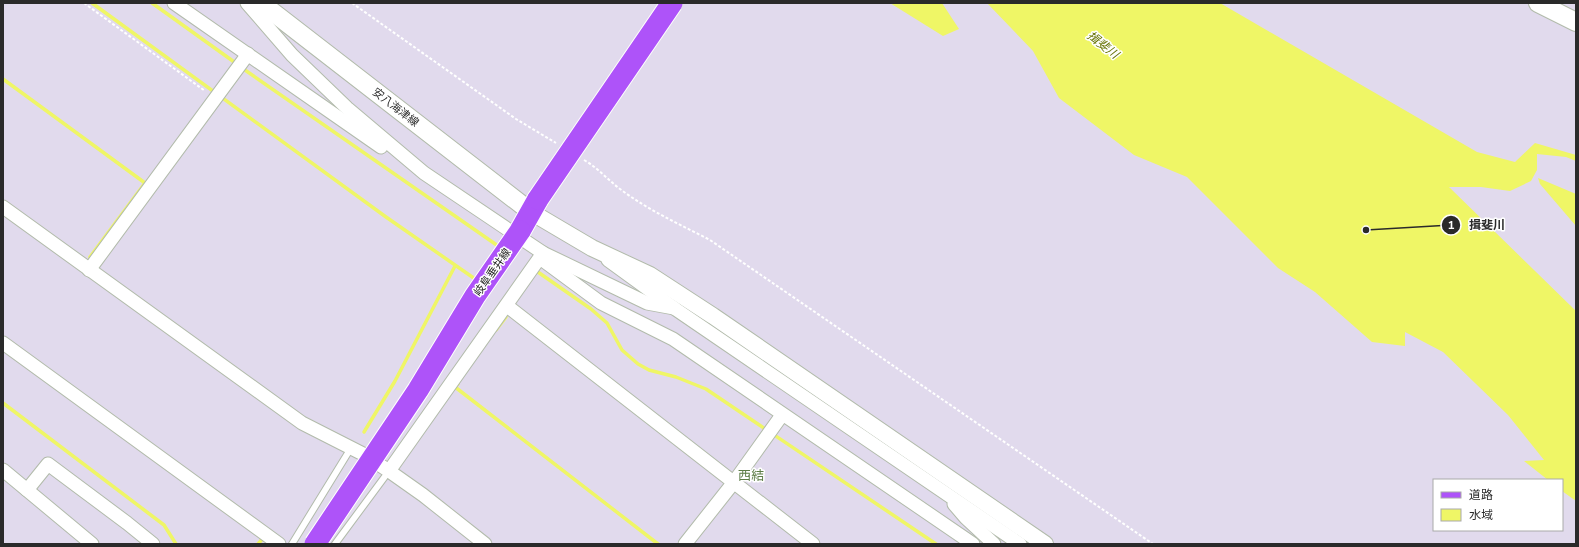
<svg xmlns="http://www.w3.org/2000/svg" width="1579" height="547" font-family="'Nunito Sans','Noto Sans JP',sans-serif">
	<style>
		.water { fill: #eff666 }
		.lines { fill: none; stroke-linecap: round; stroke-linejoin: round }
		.stream { stroke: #eff666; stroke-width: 3.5 }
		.service-casing { stroke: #b2bbab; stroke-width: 8 }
		.minor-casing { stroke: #b2bbab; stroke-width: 15 }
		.tertiary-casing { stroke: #b2bbab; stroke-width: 18 }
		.secondary-casing { stroke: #b2bbab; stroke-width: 20 }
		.primary-casing { stroke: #fff; stroke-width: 23 }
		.path { stroke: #fff; stroke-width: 2; stroke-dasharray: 3 2; stroke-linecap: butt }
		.service { stroke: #fff; stroke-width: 6 }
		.minor { stroke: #fff; stroke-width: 13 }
		.tertiary { stroke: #fff; stroke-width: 16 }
		.secondary { stroke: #fff; stroke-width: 18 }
		.primary { stroke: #ae53f9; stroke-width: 21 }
		.primary-bridge-casing { stroke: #fff; stroke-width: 23; stroke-linecap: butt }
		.primary-bridge { stroke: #ae53f9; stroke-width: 21 }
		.labels { text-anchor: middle; stroke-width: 3; stroke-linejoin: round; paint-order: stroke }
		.street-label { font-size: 11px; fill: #2a2a2a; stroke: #fff }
		.water-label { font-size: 12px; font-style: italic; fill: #697609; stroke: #fff }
		.quarter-label { font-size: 13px; fill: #5d7d47; stroke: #fff }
		.leader { fill: none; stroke: #2a2a2a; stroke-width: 1.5 }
		.callout-dot { fill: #2a2a2a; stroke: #fff; stroke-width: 1.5 }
		.mark-label { font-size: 12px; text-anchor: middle; font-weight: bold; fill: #fff }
		.callout-label { font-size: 12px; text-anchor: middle; font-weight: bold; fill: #2a2a2a; stroke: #fff; stroke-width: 3; stroke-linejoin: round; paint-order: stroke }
	</style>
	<rect width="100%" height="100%" fill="#e1daed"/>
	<g class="water">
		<polygon points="890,3 942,3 959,29 943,36"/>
		<polygon points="987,3 1220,3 1477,152 1515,162 1535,143 1576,155 1576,161 1566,157 1537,154 1537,170 1531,181 1510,191 1481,187 1449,187 1576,311 1576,501 1562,491 1562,480 1548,480 1524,461 1544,460 1508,415 1443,352 1405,332 1405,346 1372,342 1315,292 1278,268 1187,177 1134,155 1059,98 1033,51"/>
		<polygon points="1538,178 1576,194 1576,226 1540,184"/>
	</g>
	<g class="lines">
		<g class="stream">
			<polyline points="92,3 386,217 478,281"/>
			<polyline points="152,3 237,64"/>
			<polyline points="242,68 501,248"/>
			<polyline points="3,79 145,183 90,257"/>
			<polyline points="535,270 591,309 607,323 622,350 638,364 649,370 676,377 706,389 936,544"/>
			<polyline points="496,330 506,317"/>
			<polyline points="458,384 455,387 658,544"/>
			<polyline points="3,403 164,525 176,544"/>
			<polyline points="364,432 395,381 455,266"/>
			<polyline points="258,544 264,537"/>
		</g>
		<defs>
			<g id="service">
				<polyline points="292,544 351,448"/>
				<polyline points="335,544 389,471"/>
			</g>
			<g id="minor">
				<polyline points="174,3 381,147"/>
				<polyline points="247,3 292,55 347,108 424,173 543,253 647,303 674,308"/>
				<polyline points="3,207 302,423 363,454 389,471 423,495 485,544"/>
				<polyline points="544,257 544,261 601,303 673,339 973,544"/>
				<polyline points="608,260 674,308 1020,544"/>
				<polyline points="89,270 248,54"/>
				<polyline points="507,306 813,544"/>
				<polyline points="3,343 279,544"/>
				<polyline points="3,470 92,544"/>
				<polyline points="389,471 543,253"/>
				<polyline points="27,490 48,464 127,523 153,544"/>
				<polyline points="954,504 966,518 994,544"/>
				<polyline points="685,544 734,482 782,415"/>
			</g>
			<polyline id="tertiary" points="531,212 592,248 650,275 713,316 1045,544"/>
			<g id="secondary">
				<polyline points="261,3 531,212"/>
				<polyline points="1538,3 1576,22"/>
			</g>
			<polyline id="primary" points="520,231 538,199"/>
		</defs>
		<use href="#service" class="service-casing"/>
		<use href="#minor" class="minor-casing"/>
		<use href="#tertiary" class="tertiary-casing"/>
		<use href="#secondary" class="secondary-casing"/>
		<use href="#primary" class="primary-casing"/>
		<g class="path">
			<polyline points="84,3 205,91"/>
			<polyline points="352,3 516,119 556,143"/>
			<path d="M 584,160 C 598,168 608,180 620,189 C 648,210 679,224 710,240 L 1153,544"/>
		</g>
		<use href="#service" class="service"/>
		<use href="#minor" class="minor"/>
		<use href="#tertiary" class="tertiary"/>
		<use href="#secondary" class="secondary"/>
		<use href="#primary" class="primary"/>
		<defs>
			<g id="primary-bridge">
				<polyline points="538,199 672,3"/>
				<polyline points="315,544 418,390 475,296 520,231"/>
			</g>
		</defs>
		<use href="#primary-bridge" class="primary-bridge-casing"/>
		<use href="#primary-bridge" class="primary-bridge"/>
	</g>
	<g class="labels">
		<g class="street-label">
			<text transform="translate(396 107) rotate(38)" y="4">安八海津線</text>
			<text transform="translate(492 272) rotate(-55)" y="4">岐阜垂井線</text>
		</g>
		<g class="water-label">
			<text transform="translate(1103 45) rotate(38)" y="4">揖斐川</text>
		</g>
		<g class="quarter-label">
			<text x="751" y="480">西結</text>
		</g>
	</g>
	<path class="leader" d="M1366 230L1451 225"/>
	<g class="callout-dot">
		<circle cx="1366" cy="230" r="4"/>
		<circle cx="1451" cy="225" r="10"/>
	</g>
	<g class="mark-label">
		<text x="1451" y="229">1</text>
	</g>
	<g class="callout-label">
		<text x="1487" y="229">揖斐川</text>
	</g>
	<rect width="1579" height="547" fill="none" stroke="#2a2a2a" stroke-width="8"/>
	<rect x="1433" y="479" width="130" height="52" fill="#ffffff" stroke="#aaaaaa"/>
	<rect x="1441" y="492" width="20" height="6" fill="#ae53f9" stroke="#aaaaaa"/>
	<text x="1469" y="499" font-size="12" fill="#2a2a2a">道路</text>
	<rect x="1441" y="509" width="20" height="12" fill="#eff666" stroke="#aaaaaa"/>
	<text x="1469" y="519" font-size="12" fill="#2a2a2a">水域</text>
</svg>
